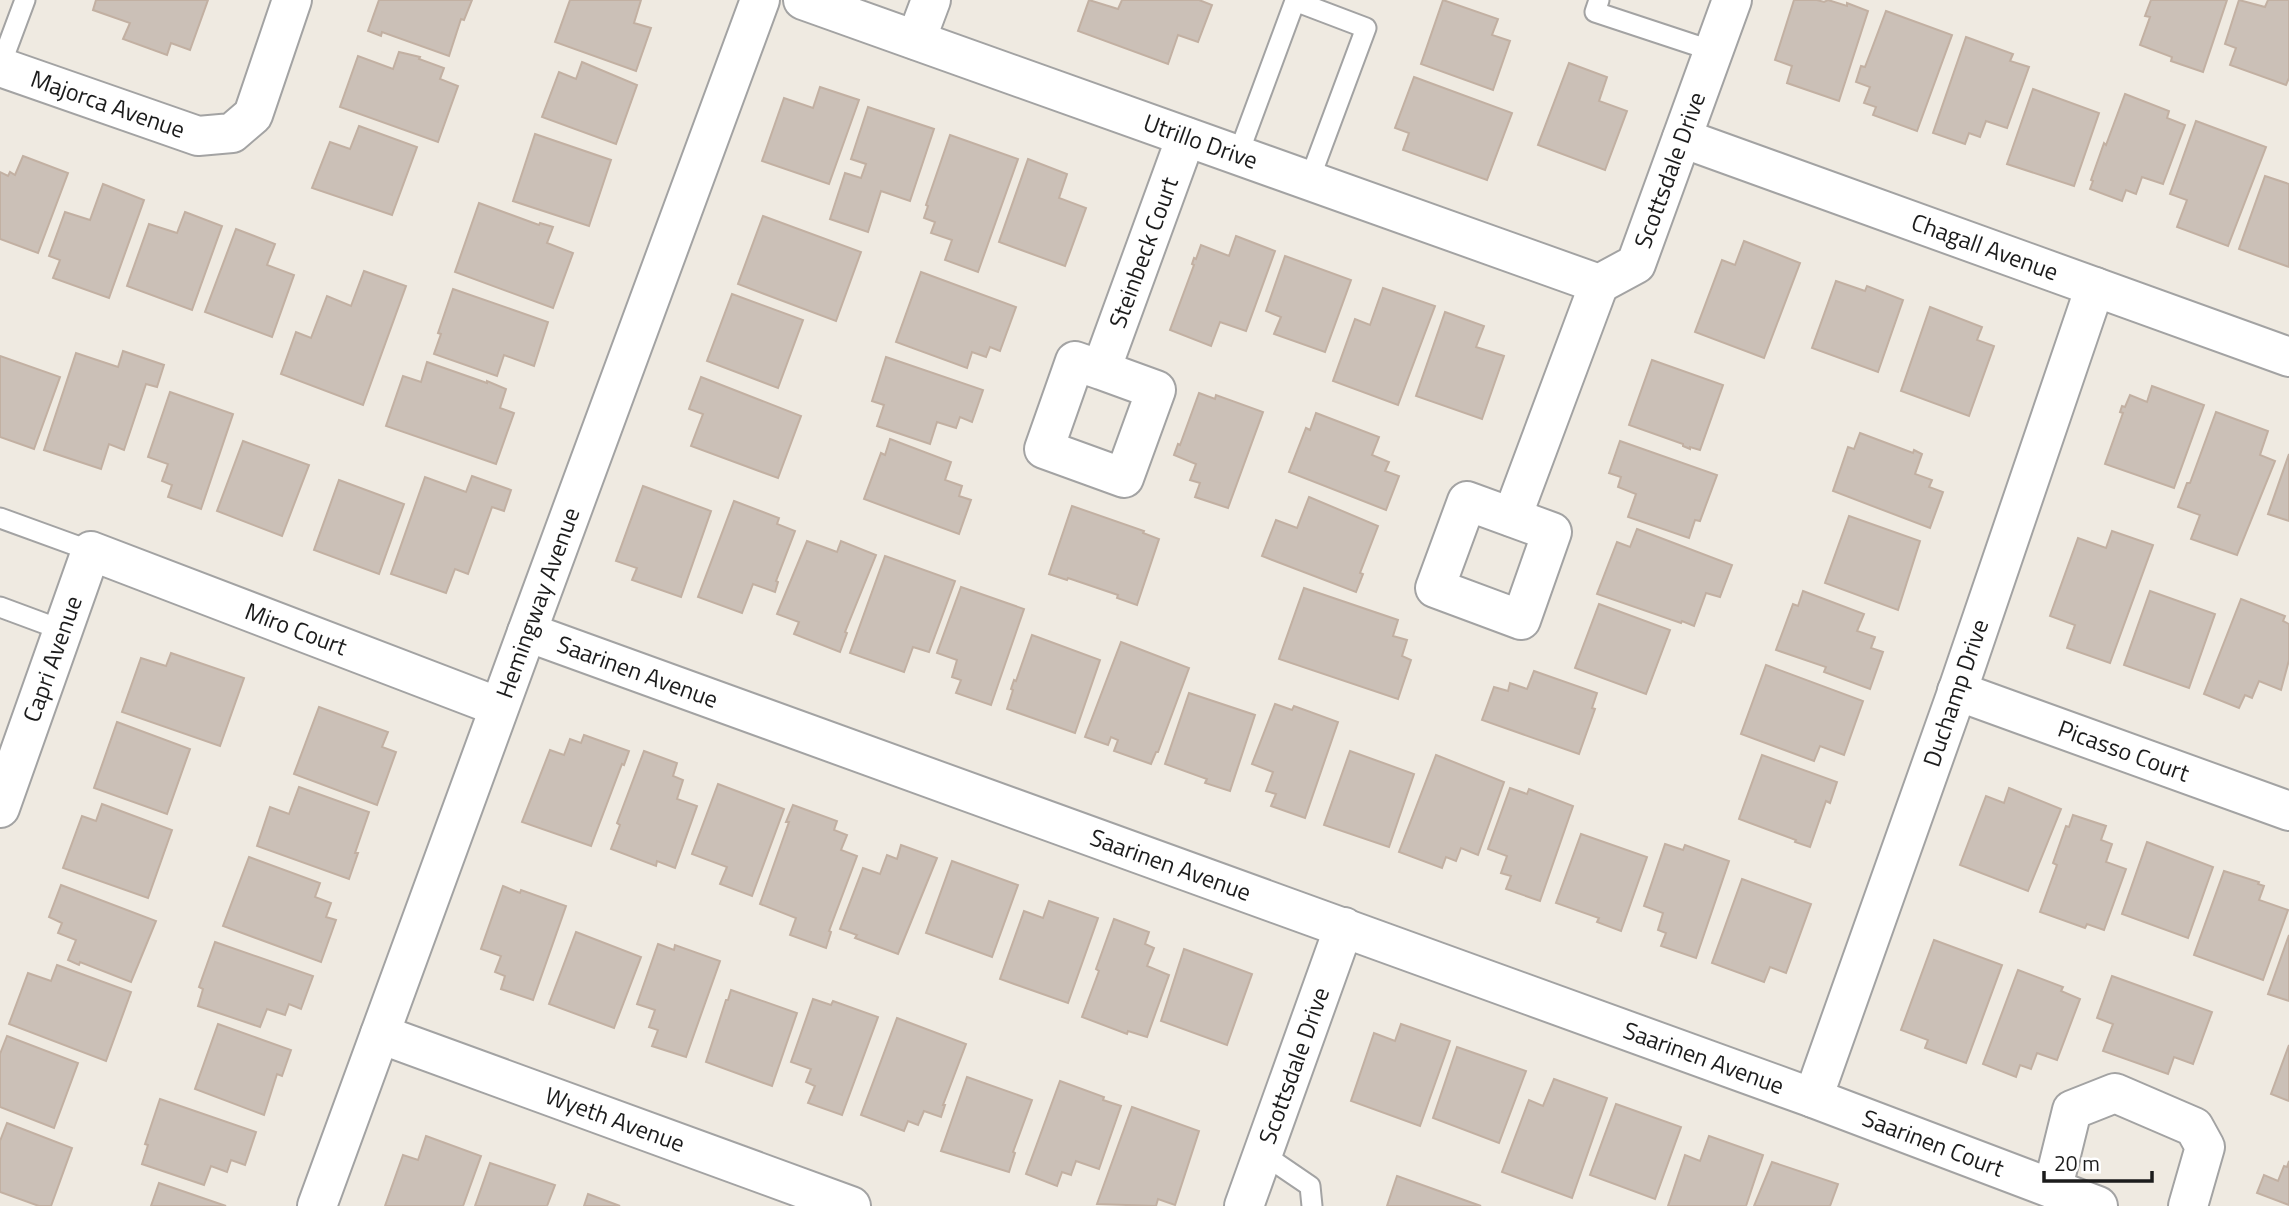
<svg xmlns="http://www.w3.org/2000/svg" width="2289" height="1206" font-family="'Titillium Web',sans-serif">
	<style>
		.building { fill: #cbc0b7; stroke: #c2b0a2; stroke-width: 2 }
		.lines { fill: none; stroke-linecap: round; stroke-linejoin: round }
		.service-casing { stroke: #a3a3a3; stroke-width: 23 }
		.minor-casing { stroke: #a3a3a3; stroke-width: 42 }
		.tertiary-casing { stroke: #a3a3a3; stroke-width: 42 }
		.service { stroke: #fff; stroke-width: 19 }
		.minor { stroke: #fff; stroke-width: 38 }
		.tertiary { stroke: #fff; stroke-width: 38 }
		.labels { text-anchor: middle; stroke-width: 6; stroke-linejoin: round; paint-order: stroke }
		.street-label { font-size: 24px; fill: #1c1c1c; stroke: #fff }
	</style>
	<rect width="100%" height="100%" fill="#efeae1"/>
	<g class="building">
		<polygon points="96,0 208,0 190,50 171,43 167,55 123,39 130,23 93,10"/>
		<polygon points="379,0 472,0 464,20 461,19 449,56 382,32 381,36 368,31"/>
		<polygon points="570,0 641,0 634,23 651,28 636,71 555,42"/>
		<polygon points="1089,0 1118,9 1122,0 1199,0 1212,5 1198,42 1178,35 1168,64 1078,31"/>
		<polygon points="1443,0 1498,19 1492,35 1510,41 1493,90 1421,64"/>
		<polygon points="1794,0 1817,0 1824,2 1828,0 1847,6 1847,3 1868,11 1839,101 1787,83 1792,66 1775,60"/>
		<polygon points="2151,0 2227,0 2203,72 2171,61 2172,57 2140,45 2150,17 2145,16"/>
		<polygon points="2239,0 2265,7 2268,0 2289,0 2289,78 2286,85 2230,65 2236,48 2225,44"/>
		<polygon points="1886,11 1952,35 1917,131 1873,115 1876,107 1864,103 1870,87 1856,82 1861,66 1865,67"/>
		<polygon points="1966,37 2013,54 2010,61 2029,67 2007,128 1986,121 1980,137 1969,133 1965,144 1933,133"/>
		<polygon points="399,52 420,57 419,59 444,68 440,79 458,86 438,142 340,107 358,56 393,69"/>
		<polygon points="582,62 637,85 616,144 542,117 559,72 576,79"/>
		<polygon points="1569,63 1607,77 1599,101 1627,111 1605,170 1538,145"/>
		<polygon points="1414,77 1512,113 1487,180 1403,150 1409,133 1395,128"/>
		<polygon points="820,87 859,100 829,184 762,161 784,98 813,108"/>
		<polygon points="2033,89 2099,113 2074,186 2007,164"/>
		<polygon points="2125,94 2169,111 2167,118 2185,125 2163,184 2142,177 2136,194 2126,190 2122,201 2090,189 2093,181 2091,180 2104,143 2106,145"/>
		<polygon points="868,107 934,129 910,201 881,191 868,232 830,219 845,173 861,178 866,164 851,159"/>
		<polygon points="2196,121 2266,147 2228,246 2177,227 2187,200 2170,194"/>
		<polygon points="359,126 417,147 392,215 312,188 330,142 350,149"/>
		<polygon points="535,134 611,160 589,226 513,201"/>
		<polygon points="950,135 1018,159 978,272 945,260 952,240 931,233 935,222 924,218 928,206 926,205"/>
		<polygon points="23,156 68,173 38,253 0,239 0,172 8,176 10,172 15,175"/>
		<polygon points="1028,159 1067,174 1059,198 1086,208 1065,266 999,242"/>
		<polygon points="2265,176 2289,184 2289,267 2239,249"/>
		<polygon points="103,184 144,200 109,298 53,278 60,260 49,256 65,212 90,220"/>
		<polygon points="479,203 539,225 540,223 553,227 547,243 573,253 553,308 455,272"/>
		<polygon points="185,212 222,226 192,310 127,286 149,224 177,233"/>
		<polygon points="763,216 861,252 836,321 738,284"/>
		<polygon points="236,229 275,244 267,265 294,275 272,337 205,312"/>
		<polygon points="1236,236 1275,251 1246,331 1220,322 1211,346 1170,330 1194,265 1192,264 1194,258 1196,259 1201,245 1229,256"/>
		<polygon points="1744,241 1800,263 1764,358 1695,332 1722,260 1735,265"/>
		<polygon points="1285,256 1351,280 1325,352 1274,334 1281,317 1266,311"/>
		<polygon points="364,271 406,286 363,405 281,374 296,332 311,338 327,296 351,306"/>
		<polygon points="921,272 1016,307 1000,351 990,347 986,357 972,352 967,368 896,342"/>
		<polygon points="1836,281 1865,291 1867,286 1903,300 1878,372 1812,348"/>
		<polygon points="1383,288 1435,306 1398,405 1333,381 1355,319 1370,325"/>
		<polygon points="453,289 548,322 534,366 504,355 497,376 434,354 441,334 438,333"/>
		<polygon points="732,294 803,320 778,388 707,361"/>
		<polygon points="1930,307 1982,327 1977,340 1994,346 1969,416 1901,391"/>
		<polygon points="1445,312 1484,326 1476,347 1504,356 1482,419 1416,396"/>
		<polygon points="123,351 164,365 157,387 146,384 124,450 109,444 101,469 44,450 76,353 118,367"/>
		<polygon points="0,356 60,377 34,449 0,437"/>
		<polygon points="886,357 983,390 972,422 960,417 956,428 937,422 930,444 877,426 884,405 872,401"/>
		<polygon points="1652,360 1723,385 1700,450 1690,447 1690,449 1683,446 1683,444 1629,425"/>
		<polygon points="427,362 487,383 487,381 506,389 500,408 514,413 496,464 386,426 403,376 421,382"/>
		<polygon points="701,377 801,416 778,478 691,446 703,414 689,409"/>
		<polygon points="2152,386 2204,405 2174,488 2105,464 2123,413 2120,412 2122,406 2125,407 2130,395 2147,402"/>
		<polygon points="170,392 233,414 201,509 168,497 172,485 162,481 168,464 148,457"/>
		<polygon points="1199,393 1215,399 1216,395 1263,412 1228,508 1195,497 1200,483 1190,480 1196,464 1174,455 1178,444 1180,445"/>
		<polygon points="2216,412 2268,431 2260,455 2275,461 2237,555 2191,539 2200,515 2178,507 2187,483 2190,483"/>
		<polygon points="1316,413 1379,437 1372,455 1389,462 1385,471 1399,476 1386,510 1289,472 1306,428 1310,430"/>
		<polygon points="1860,433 1913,453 1914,450 1922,454 1915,474 1932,480 1929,487 1943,492 1930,528 1833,491 1848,447 1854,449"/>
		<polygon points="890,439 951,462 945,480 962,486 959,496 971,500 959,534 864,499 881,453 885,455"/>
		<polygon points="243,441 309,465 282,536 217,511"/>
		<polygon points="1620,441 1717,475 1700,521 1695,520 1689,538 1628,517 1636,494 1618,487 1621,477 1609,473"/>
		<polygon points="2289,454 2289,521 2268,514"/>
		<polygon points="472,476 511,490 504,511 492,507 468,574 455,569 446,593 391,574 425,477 466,492"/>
		<polygon points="339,480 404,504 379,574 314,550"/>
		<polygon points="643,486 711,511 681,597 632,580 637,568 616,561"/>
		<polygon points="1309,497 1378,526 1360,573 1363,574 1356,592 1262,556 1276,520 1297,528"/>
		<polygon points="734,501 779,518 777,524 795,531 776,581 778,582 775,592 753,584 742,613 698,597"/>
		<polygon points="1072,506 1144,531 1143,533 1159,539 1137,605 1117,598 1118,595 1068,578 1067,580 1049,574"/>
		<polygon points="1849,516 1920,541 1898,610 1825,583"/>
		<polygon points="1637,529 1732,565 1720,597 1706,593 1694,626 1682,621 1681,623 1597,594 1617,542 1630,547"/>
		<polygon points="2112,531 2153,545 2110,663 2067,648 2075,625 2050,616 2078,538 2106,548"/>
		<polygon points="807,541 837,552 841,541 876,555 845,632 847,633 840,652 794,634 799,622 777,614"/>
		<polygon points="885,556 955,581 929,652 913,647 904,672 850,653"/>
		<polygon points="961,587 1024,609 991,705 956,693 961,680 952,677 957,660 937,653"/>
		<polygon points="1304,588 1398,620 1393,636 1407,640 1402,656 1411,660 1398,699 1279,659"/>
		<polygon points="1803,591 1864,614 1857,631 1875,637 1871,648 1883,652 1870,689 1824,672 1826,667 1776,650 1793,604 1798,606"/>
		<polygon points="2150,591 2215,614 2189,688 2124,665"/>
		<polygon points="2241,599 2285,616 2283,621 2289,624 2289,660 2281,690 2259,681 2252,698 2245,695 2239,708 2204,694"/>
		<polygon points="1599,604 1670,630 1646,694 1575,668"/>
		<polygon points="1032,635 1100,660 1075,733 1007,709 1013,690 1011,689 1014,680 1016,681"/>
		<polygon points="1121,642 1189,668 1158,752 1156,752 1151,764 1114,751 1118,740 1111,737 1108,745 1085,737"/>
		<polygon points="171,653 244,678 220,746 122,712 141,658 166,666"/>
		<polygon points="1766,665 1863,701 1844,755 1820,746 1814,761 1741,734"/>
		<polygon points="1534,671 1597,693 1592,708 1595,709 1579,754 1482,720 1494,687 1508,691 1510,683 1527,689"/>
		<polygon points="1189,693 1255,715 1230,791 1205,783 1207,779 1165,764"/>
		<polygon points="1275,704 1292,710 1294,706 1338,722 1305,818 1271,806 1276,794 1266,791 1273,772 1252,764"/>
		<polygon points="319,707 388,732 382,747 396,752 377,805 294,774"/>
		<polygon points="117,722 190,749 167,814 94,788"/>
		<polygon points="584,735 629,751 624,765 622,764 591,846 522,822 550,750 564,755 570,739 581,743"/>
		<polygon points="644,751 677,763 673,776 683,780 677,799 697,806 675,868 657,861 656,866 611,849 620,825 617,823"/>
		<polygon points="1350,751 1414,774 1389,847 1324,825"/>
		<polygon points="1436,755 1504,782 1478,855 1461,848 1456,861 1446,857 1442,868 1399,852"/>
		<polygon points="1762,755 1837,782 1830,803 1826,801 1810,847 1795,842 1796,840 1739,819"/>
		<polygon points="718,784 784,809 752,896 720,884 727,867 692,854"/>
		<polygon points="299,787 369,812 355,853 358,853 349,879 257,846 270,807 289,814"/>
		<polygon points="1510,788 1527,794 1529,789 1573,806 1540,901 1506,889 1511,876 1501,873 1507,856 1488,849"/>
		<polygon points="2009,788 2061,809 2028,891 1960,865 1986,796 2004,803"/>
		<polygon points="102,804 172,830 148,898 63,868 82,816 96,821"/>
		<polygon points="793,805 837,821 834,830 847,835 841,850 857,856 829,931 831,932 826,948 790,935 796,918 760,904 789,822 786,822"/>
		<polygon points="2073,815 2106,826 2101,840 2112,844 2106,862 2126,869 2104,930 2087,924 2085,928 2040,912 2057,865 2053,863 2066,826 2069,827"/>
		<polygon points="1581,834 1647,857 1621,931 1597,922 1599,918 1556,903"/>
		<polygon points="2147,842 2213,867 2188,938 2122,914"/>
		<polygon points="1665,844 1683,850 1685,845 1729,861 1696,958 1661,946 1666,933 1658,930 1663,913 1644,906"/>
		<polygon points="901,845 937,858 898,954 855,938 857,935 840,929 863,868 880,874 887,855 897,859"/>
		<polygon points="249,857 320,883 315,897 331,903 326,917 336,920 321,962 223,926"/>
		<polygon points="952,861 1018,885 992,957 926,933"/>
		<polygon points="2224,871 2259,882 2258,884 2264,886 2259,900 2288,910 2263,980 2194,955"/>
		<polygon points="1742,879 1811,904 1786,973 1770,967 1764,982 1712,963"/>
		<polygon points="61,885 156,921 131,982 80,962 79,965 68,960 76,940 58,933 62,923 49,917"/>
		<polygon points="503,886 520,893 521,890 566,906 533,1000 501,989 505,976 495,972 501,956 481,949"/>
		<polygon points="1049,901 1098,918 1068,1003 1000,979 1024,911 1043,918"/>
		<polygon points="1114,919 1149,932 1145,944 1154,948 1147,966 1169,975 1147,1037 1128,1031 1127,1034 1082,1017 1099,971 1096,969"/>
		<polygon points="576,932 641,957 614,1028 549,1004"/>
		<polygon points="2289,935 2289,1001 2268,994"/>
		<polygon points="1934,940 2002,965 1966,1063 1925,1048 1928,1040 1901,1030"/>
		<polygon points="215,942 313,976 301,1009 289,1004 285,1015 267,1009 260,1027 198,1006 203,989 199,987"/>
		<polygon points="658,944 674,950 675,945 720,961 686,1057 652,1046 658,1030 649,1027 655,1010 637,1004"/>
		<polygon points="1184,949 1252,974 1227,1045 1161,1021"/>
		<polygon points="57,965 131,992 106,1061 9,1024 28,973 51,981"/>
		<polygon points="2018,970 2063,987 2061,991 2080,999 2057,1060 2037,1053 2031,1069 2020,1065 2016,1077 1983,1064"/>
		<polygon points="2112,976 2212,1012 2193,1064 2174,1057 2168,1074 2103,1051 2113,1024 2097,1018"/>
		<polygon points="731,990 797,1013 772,1086 706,1062 726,1000 728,1000"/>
		<polygon points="813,999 831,1005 833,1001 878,1017 842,1115 808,1103 815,1086 806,1082 811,1069 791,1062"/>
		<polygon points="897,1018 966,1044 943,1105 945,1105 941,1117 924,1111 918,1125 908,1121 904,1131 861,1115"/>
		<polygon points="218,1024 291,1050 282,1076 277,1074 264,1115 195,1089"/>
		<polygon points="1401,1024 1450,1041 1420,1126 1351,1101 1374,1033 1395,1041"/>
		<polygon points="7,1036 78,1063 54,1128 0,1107 0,1054"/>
		<polygon points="2289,1045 2289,1101 2271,1094"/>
		<polygon points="1457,1047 1526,1071 1499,1143 1433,1118"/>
		<polygon points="967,1077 1032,1100 1013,1152 1015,1153 1009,1172 941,1151"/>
		<polygon points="1554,1079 1607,1098 1572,1198 1502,1172 1529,1100 1543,1106"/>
		<polygon points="1060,1081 1104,1097 1103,1100 1121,1106 1099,1169 1076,1161 1071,1175 1062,1172 1057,1186 1026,1174"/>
		<polygon points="160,1099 256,1132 245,1165 231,1160 227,1172 211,1166 204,1185 142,1164 148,1145 145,1144"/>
		<polygon points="1616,1104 1681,1127 1655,1199 1590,1175"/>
		<polygon points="1132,1107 1199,1131 1175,1205 1158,1199 1156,1206 1097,1204"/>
		<polygon points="7,1123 72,1148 51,1206 39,1206 0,1192 0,1141"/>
		<polygon points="426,1136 481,1156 463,1206 385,1206 403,1155 418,1160"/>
		<polygon points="1709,1136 1763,1155 1746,1206 1668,1206 1685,1155 1700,1161"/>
		<polygon points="2289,1161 2289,1205 2257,1193 2264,1175 2278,1181 2284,1166 2287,1167"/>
		<polygon points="1772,1162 1838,1184 1830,1206 1754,1206"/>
		<polygon points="490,1163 555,1185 547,1206 475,1206"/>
		<polygon points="1397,1176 1481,1206 1387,1206"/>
		<polygon points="159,1183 226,1206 151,1206"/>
		<polygon points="588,1194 620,1206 584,1206"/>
	</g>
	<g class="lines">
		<defs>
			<g id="service">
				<polyline points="1599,0 1595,12 1713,51"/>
				<polyline points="0,67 25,0"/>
				<polyline points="1238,155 1295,1 1366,28 1309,181"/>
				<polyline points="0,518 91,551"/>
				<polyline points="0,607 62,630"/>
				<polyline points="1263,1154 1310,1186 1312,1206"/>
			</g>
			<g id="minor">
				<polyline points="916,40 931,0"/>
				<path id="s1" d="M 0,67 L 198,136 L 232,133 L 253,115 L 292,0"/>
				<path id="s2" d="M 1682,138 L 2289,357"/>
				<path id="s3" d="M 2095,287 L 1955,698 L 1813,1098 L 2098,1206"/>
				<path id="s4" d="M 1101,370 L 1156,390 L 1124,478 L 1044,449 L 1075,361 L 1101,370 L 1186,137"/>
				<polygon points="1467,501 1552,532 1521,620 1435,588"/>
				<polyline points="1512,517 1599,284"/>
				<path id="s5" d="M 1957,691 L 2289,811"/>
				<path id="s6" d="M 0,808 L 91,551 L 499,707"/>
				<path id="s7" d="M 380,1034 L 851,1206"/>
				<polyline points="2053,1187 2072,1110 2115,1093 2194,1127 2205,1147 2188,1206"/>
				<polyline points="317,1206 527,632"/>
			</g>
			<g id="tertiary">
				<path id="s8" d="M 760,0 L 527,632 L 1813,1098"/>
				<path id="s9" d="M 803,0 L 1599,284 L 1636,264 L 1732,0"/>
				<path id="s10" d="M 1244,1206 L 1344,927"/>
			</g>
		</defs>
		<use href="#service" class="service-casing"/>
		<use href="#minor" class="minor-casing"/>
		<use href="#tertiary" class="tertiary-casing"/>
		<use href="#service" class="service"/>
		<use href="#minor" class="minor"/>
		<use href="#tertiary" class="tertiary"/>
	</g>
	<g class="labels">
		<g class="street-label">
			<text dy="8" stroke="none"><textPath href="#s1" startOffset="114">Majorca Avenue</textPath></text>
			<text dy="8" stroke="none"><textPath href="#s9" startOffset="422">Utrillo Drive</textPath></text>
			<text dy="8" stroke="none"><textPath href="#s9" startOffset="987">Scottsdale Drive</textPath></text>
			<text dy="8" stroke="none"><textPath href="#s2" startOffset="322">Chagall Avenue</textPath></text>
			<text dy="8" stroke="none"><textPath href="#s4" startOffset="483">Steinbeck Court</textPath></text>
			<text transform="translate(538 603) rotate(-70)" y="8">Hemingway Avenue</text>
			<text dy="8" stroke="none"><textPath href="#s6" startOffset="492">Miro Court</textPath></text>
			<text dy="8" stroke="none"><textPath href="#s6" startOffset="158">Capri Avenue</textPath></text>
			<text dy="8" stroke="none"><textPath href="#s8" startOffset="791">Saarinen Avenue</textPath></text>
			<text transform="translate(1956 693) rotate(-71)" y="8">Duchamp Drive</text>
			<text dy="8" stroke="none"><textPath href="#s5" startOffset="177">Picasso Court</textPath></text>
			<text dy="8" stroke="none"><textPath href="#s8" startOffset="1358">Saarinen Avenue</textPath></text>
			<text dy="8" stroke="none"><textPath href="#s8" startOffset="1925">Saarinen Avenue</textPath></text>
			<text dy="8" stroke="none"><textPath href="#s10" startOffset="149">Scottsdale Drive</textPath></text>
			<text dy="8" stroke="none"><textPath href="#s7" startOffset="250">Wyeth Avenue</textPath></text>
			<text dy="8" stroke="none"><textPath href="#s3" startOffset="987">Saarinen Court</textPath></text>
		</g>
	</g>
	<path d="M2044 1171v10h108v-10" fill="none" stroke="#1c1c1c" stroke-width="3.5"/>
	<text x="2054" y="1171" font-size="21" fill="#1c1c1c" stroke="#ffffff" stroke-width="5" paint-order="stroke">20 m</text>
</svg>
